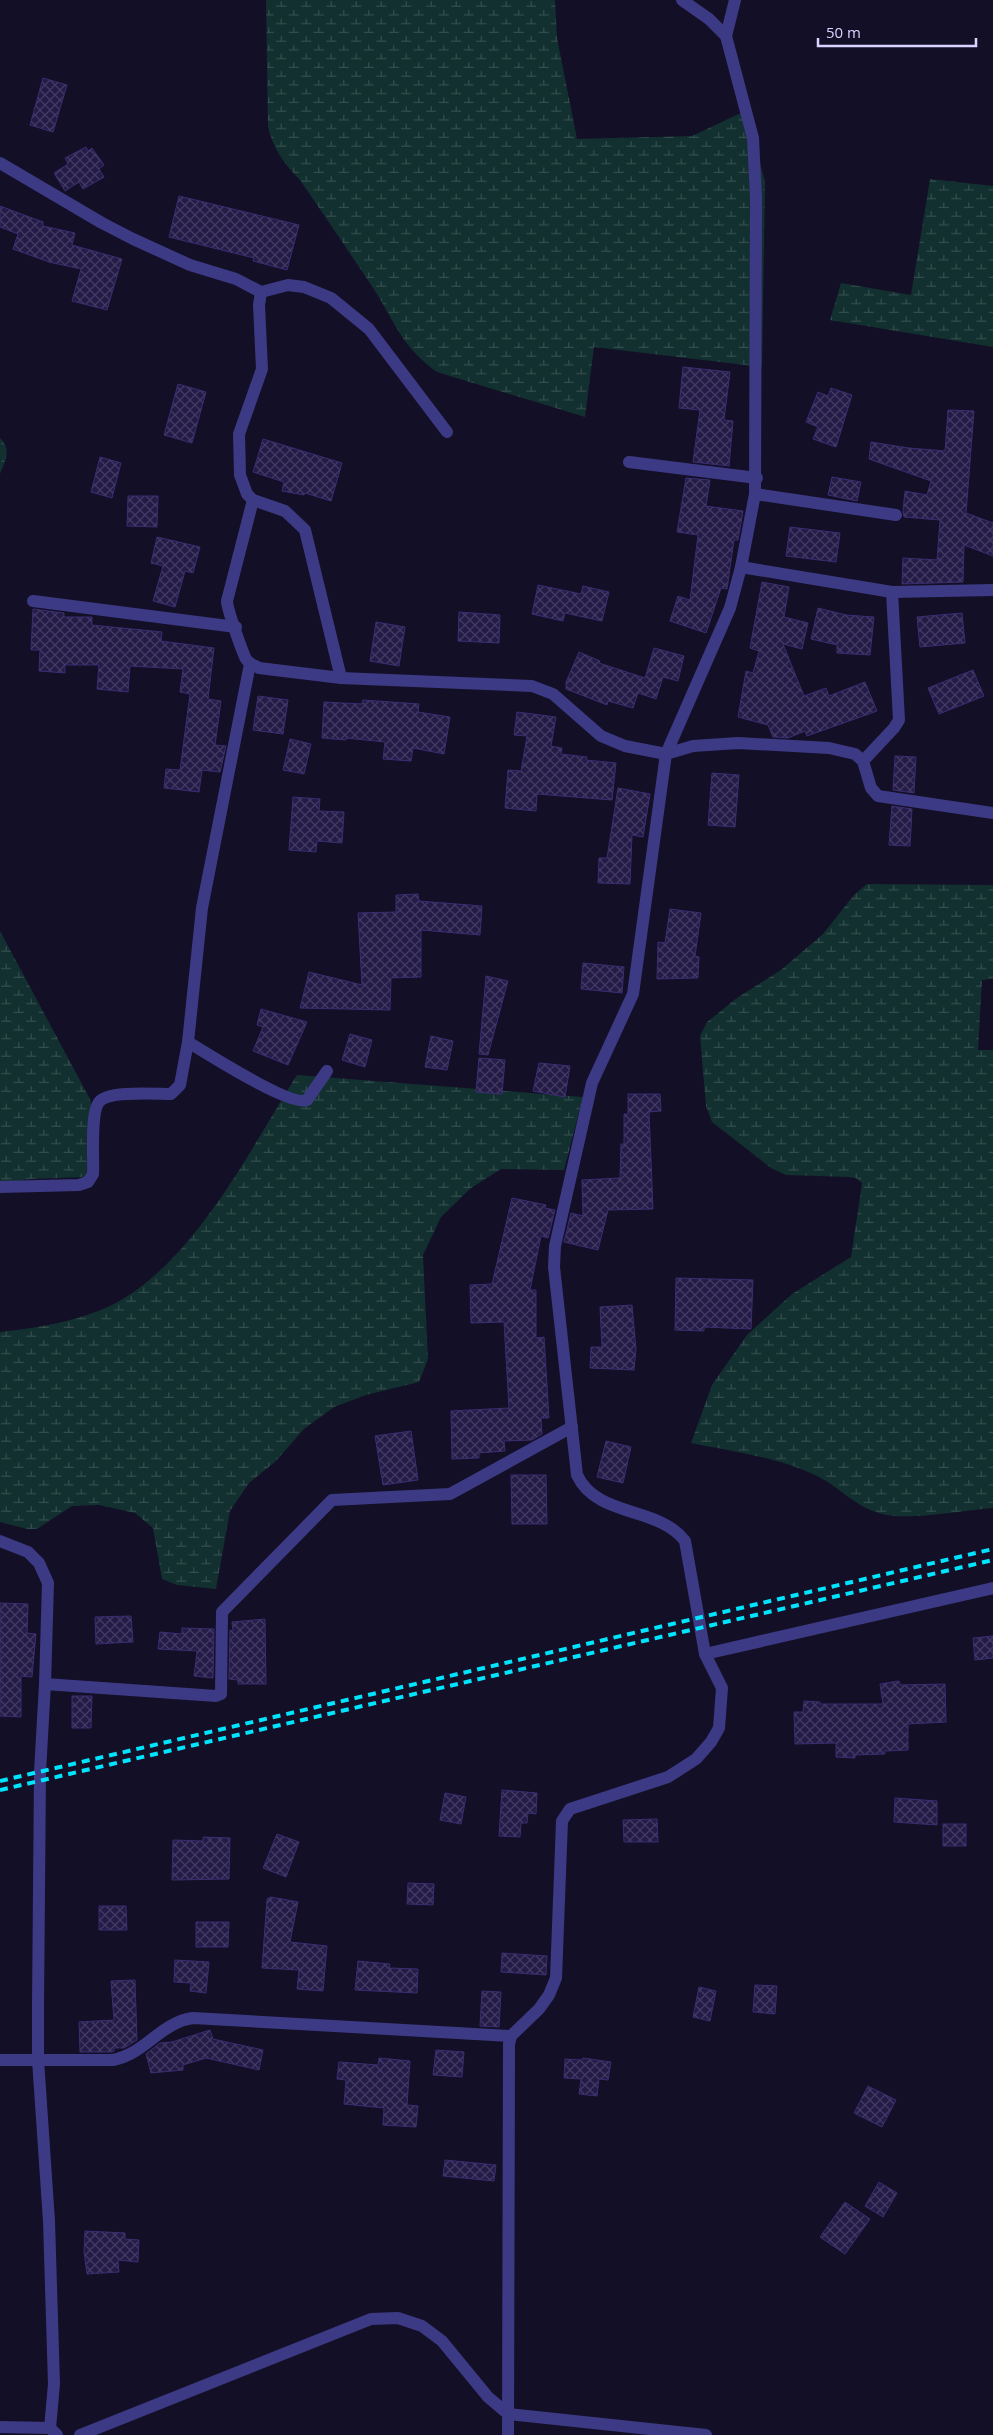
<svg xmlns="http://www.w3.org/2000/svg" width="993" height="2435" font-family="'Open Sans',sans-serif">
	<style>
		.wetland { fill: url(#wetland-marsh) }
		.building { fill: url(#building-cross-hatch); stroke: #3b2d73 }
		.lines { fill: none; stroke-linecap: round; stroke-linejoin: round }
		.minor { stroke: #3d3a85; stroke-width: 12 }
		.rail { stroke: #00e5ff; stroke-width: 4; stroke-dasharray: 8 6; stroke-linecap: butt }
	</style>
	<defs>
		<pattern id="wetland-marsh" width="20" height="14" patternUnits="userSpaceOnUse" patternTransform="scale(1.25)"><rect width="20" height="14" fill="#12302f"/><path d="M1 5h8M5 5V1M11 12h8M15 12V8" fill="none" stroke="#344d4e"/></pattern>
		<pattern id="building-cross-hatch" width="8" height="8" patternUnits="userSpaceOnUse" patternTransform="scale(1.25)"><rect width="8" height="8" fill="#241b47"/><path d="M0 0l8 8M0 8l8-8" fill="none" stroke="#433b63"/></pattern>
	</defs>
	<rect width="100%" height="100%" fill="#130f26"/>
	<g class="wetland">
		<path d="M 266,0 L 555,0 L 557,38 L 577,139 L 692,136 L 745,111 L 765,181 L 762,367 L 594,347 L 585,417 L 437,372 C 403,347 398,329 377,294 C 352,256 326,218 300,180 C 284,164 273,148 268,127 Z"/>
		<polygon points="930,179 993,186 993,347 830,320 841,283 911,295"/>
		<path d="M 0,438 C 12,450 5,461 0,474 Z"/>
		<path d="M 867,884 L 993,885 L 993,979 L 982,980 L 978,1050 L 993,1050 L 993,1508 C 966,1510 907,1521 882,1514 C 855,1507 841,1488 817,1476 C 780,1458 731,1451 691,1443 L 712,1385 L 747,1335 L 792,1294 L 851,1257 L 862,1183 L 856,1178 L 849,1177 L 786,1175 L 771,1168 L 712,1122 L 706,1106 L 700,1036 L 707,1022 L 737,998 L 781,970 L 823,934 L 854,895 Z"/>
		<polygon points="0,931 90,1099 99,1143 85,1177 30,1179 0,1184"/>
		<path d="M 297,1075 L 583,1097 L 564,1170 L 501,1169 L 471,1188 L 441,1217 L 423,1255 L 428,1359 L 419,1382 L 366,1395 L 334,1407 L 304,1429 L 276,1461 L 249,1483 L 230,1511 L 216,1589 L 177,1585 L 162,1579 L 153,1528 L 135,1513 L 99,1505 L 72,1506 L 37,1529 L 27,1529 L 0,1522 L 0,1332 C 37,1328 80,1321 114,1304 C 195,1261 249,1151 297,1075 Z"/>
	</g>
	<g class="building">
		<polygon points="43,78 67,85 53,132 30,125"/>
		<polygon points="86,147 88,151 92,148 104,165 99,169 104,177 83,189 79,182 65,191 54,173 68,164 65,158"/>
		<polygon points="179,196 299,225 287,270 253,261 254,258 169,237"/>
		<polygon points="0,206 43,222 43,226 75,233 72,245 122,259 107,310 72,301 81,269 49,262 13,249 18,234 0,227"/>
		<polygon points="683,367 730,372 724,420 733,421 729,466 693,462 700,410 679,408"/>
		<polygon points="178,384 206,392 192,443 164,435"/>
		<polygon points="831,388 852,395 836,447 813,439 818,427 806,422 818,392 828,396"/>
		<polygon points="948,410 974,411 966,513 993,523 993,556 964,545 963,582 902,584 903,558 937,560 940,520 904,517 903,511 905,491 927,495 931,481 869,459 871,442 909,448 945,451"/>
		<polygon points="263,439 342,463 331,501 305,493 304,495 282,491 284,482 253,472"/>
		<polygon points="100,457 121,463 112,498 91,492"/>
		<polygon points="832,477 861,482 857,501 828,495"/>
		<polygon points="686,478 710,480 706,506 743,511 738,540 734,540 727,589 721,588 706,633 670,621 678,596 690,600 698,535 677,532"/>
		<polygon points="128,496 158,496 157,527 127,526"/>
		<polygon points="790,527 840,533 836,562 786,556"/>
		<polygon points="157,537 200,547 193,573 185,571 175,607 153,601 163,566 151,563"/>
		<polygon points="762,582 789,587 784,617 808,623 802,649 783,644 804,696 826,688 829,696 865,682 877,711 807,736 805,731 788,738 773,737 768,725 738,717 746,671 753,673 759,651 750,648"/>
		<polygon points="538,585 581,594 583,586 609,592 602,621 565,613 563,621 532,614"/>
		<polygon points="818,608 846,615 874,617 870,655 837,653 837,645 811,639"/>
		<polygon points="33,609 64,613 64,617 92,617 92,625 162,632 161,641 214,648 208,699 221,701 215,745 226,746 220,772 202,770 199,792 164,788 166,769 180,770 190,694 180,692 183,669 130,666 128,692 97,689 99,665 65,665 65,673 39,671 40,650 31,650"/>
		<polygon points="459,612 500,615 499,643 458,641"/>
		<polygon points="962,613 965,643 920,647 917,617"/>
		<polygon points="376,622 405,627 399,666 370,661"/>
		<polygon points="654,648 684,656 678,681 663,677 656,699 638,693 633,708 608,701 607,705 566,689 566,682 579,652 600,661 599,663 645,678"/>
		<polygon points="973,670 984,696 939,714 928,688"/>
		<polygon points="258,696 288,700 283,734 253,730"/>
		<polygon points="363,700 419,704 418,712 450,717 444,754 413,748 411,761 383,759 385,742 346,738 346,740 322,738 324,702 362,704"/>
		<polygon points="517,712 556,717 551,746 562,748 561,754 587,757 586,760 616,763 612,800 537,794 536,811 505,808 508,770 521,771 527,736 514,735"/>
		<polygon points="290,739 311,744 304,774 283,770"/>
		<polygon points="895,756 916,757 914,793 893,790"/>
		<polygon points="712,773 739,775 735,827 708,825"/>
		<polygon points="618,788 650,794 643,837 632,835 630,884 598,883 599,858 607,858"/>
		<polygon points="293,797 320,799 319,811 344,812 342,843 317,841 316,852 289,850"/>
		<polygon points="892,806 912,809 910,846 889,845"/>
		<polygon points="418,894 419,901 482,906 480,935 421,930 421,977 391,978 390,1010 300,1008 309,972 362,985 358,913 396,912 396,895"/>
		<polygon points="670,909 701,913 695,956 699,957 698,978 657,979 658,942 665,943"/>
		<polygon points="583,963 624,967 622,993 581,989"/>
		<polygon points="486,976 508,981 488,1055 479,1054"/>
		<polygon points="261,1009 307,1022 288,1065 253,1051 263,1027 257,1025"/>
		<polygon points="350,1034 372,1040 365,1067 342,1060"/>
		<polygon points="431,1036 453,1041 447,1070 425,1067"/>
		<polygon points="479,1058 505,1060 502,1094 476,1092"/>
		<polygon points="539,1063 570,1066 565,1097 533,1091"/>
		<polygon points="628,1094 660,1094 661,1111 649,1112 653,1209 608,1210 598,1250 564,1242 571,1213 583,1216 582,1180 620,1178 621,1144 624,1144 624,1114 628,1114"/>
		<polygon points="512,1198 546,1205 545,1208 555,1210 548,1238 541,1236 530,1290 536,1290 536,1338 544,1337 549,1418 541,1418 542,1434 532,1440 504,1441 505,1451 479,1453 479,1458 452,1459 451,1411 509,1408 504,1322 471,1323 470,1285 492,1284"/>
		<polygon points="676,1278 753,1280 751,1329 704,1327 704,1331 675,1330"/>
		<polygon points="632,1305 636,1349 634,1370 590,1368 591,1347 602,1347 600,1307"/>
		<polygon points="411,1431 418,1480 383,1485 375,1436"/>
		<polygon points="606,1441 631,1447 623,1483 597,1477"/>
		<polygon points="511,1475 546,1475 547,1524 512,1524"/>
		<polygon points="0,1603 28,1604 27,1633 36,1634 32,1677 21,1676 21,1717 0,1716"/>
		<polygon points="131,1616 133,1642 96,1644 95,1617"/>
		<polygon points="265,1619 266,1684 238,1684 238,1680 229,1679 230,1630 233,1631 232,1622"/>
		<polygon points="182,1628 214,1629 213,1678 194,1676 197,1651 158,1649 160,1632 182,1634"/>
		<polygon points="993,1636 993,1658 975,1660 973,1638"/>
		<polygon points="899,1681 900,1685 945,1684 946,1722 908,1724 908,1750 885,1751 885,1754 855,1755 855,1758 836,1757 836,1743 795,1744 794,1712 803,1712 804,1701 820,1702 820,1704 883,1704 880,1684"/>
		<polygon points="72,1696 92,1696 91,1728 72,1728"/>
		<polygon points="502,1790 537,1793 536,1814 528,1813 527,1823 521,1823 520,1837 499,1836"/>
		<polygon points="445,1793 466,1797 461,1824 440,1820"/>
		<polygon points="895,1798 937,1801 937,1825 894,1822"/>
		<polygon points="657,1819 658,1842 624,1842 623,1820"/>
		<rect x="943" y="1824" width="23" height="22"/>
		<polygon points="277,1834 299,1842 286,1877 263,1868"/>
		<polygon points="203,1837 230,1838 229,1879 172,1880 173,1840 203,1841"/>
		<polygon points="408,1883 434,1884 433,1905 407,1904"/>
		<polygon points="271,1897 298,1902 290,1942 327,1946 323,1991 297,1989 299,1970 262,1968 267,1899"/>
		<polygon points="99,1906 126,1906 127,1930 99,1930"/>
		<polygon points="196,1922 229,1922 228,1947 196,1947"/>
		<polygon points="502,1953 547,1956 546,1975 501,1972"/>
		<polygon points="175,1960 209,1962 206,1993 190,1991 191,1983 174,1982"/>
		<polygon points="358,1961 390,1964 389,1968 418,1969 417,1993 355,1990"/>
		<polygon points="135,1980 137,2040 124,2048 114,2048 114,2051 112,2052 80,2052 79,2022 114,2020 111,1981"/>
		<polygon points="755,1985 777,1986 775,2014 753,2012"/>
		<polygon points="699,1987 716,1991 710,2021 693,2017"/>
		<polygon points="482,1991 501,1992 499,2027 480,2026"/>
		<polygon points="210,2030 213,2039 263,2050 259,2070 206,2058 183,2065 183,2070 151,2073 146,2054 160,2043 172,2042"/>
		<polygon points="436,2050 464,2052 462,2077 433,2075"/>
		<polygon points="379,2058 410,2061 407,2105 418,2106 416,2127 383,2125 384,2108 344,2104 346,2080 337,2079 339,2062 378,2065"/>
		<polygon points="583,2058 611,2062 608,2080 599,2079 597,2096 579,2094 581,2079 564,2078 565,2059 582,2060"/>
		<polygon points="868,2086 896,2100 882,2127 854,2113"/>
		<polygon points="445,2160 496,2165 494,2181 443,2176"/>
		<polygon points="879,2182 897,2193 883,2217 865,2206"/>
		<polygon points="845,2202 870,2219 845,2254 820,2237"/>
		<polygon points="85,2231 125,2233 125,2239 139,2240 138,2262 118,2260 119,2272 87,2274 84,2252"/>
	</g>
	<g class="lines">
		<g class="minor">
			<polyline points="682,0 709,19 726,36"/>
			<polyline points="0,163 102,223 133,239 190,265 236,279 261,292 288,285 304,287 331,298 369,329 447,432"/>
			<polyline points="261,292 259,305 262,369 239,434 240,475 247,494 253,500 285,511 305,530 341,678"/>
			<polyline points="629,462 757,478"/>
			<polyline points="755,494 896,515"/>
			<path d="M 253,500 L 227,601 C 227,609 242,651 246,659 C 249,664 254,665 259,668 L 341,678 L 532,686 L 553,694 L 601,736 L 625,746 L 666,754 L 693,746 L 738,743 L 829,748 L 855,754 L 863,761 L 871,788 L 878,796 L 993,813"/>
			<polyline points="741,567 892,592 993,590"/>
			<polyline points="33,601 236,627"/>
			<polyline points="863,761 894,728 899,720 892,592"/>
			<path d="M 188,1042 C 206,1053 291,1107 307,1100 L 327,1071"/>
			<path d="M 0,1187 L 79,1185 L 88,1182 L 93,1174 C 94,1159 90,1113 99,1102 C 108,1090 156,1094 171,1094 L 180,1085 L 188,1042 L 202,908 L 250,664"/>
			<polyline points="0,1541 28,1552 39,1563 48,1583 45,1684 40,1772 38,2007 38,2060 49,2221 54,2384 50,2428 57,2435"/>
			<polyline points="705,1654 993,1588"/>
			<polyline points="45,1684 216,1696 221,1694 222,1612 332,1500 450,1494 572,1427"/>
			<path d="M 0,2060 L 113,2060 C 145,2054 161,2022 193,2018 L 511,2036"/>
			<polyline points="0,2427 50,2428"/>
			<polyline points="80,2435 371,2319 398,2318 422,2326 442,2341 488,2397 508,2414 706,2435"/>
			<path d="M 508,2435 L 509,2044 L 511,2036 L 539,2009 L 549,1995 L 556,1978 L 562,1821 L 570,1809 L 668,1777 L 696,1759 L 711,1742 L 719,1728 L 722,1688 L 705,1654 L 685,1541 C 659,1506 597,1518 577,1475 L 554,1267 L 555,1246 L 592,1083 L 633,994 L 666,754 L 730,608 L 741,567 L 755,494 L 756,198 L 753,138 L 726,36 L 735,0"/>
		</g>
		<g class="rail">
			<polyline points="0,1781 993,1549"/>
			<polyline points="0,1790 993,1560"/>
		</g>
	</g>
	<path d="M818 38v8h158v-8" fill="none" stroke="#d9d4ff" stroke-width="2.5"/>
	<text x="826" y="38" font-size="15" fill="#d9d4ff" stroke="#130f26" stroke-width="4" paint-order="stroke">50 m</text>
</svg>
